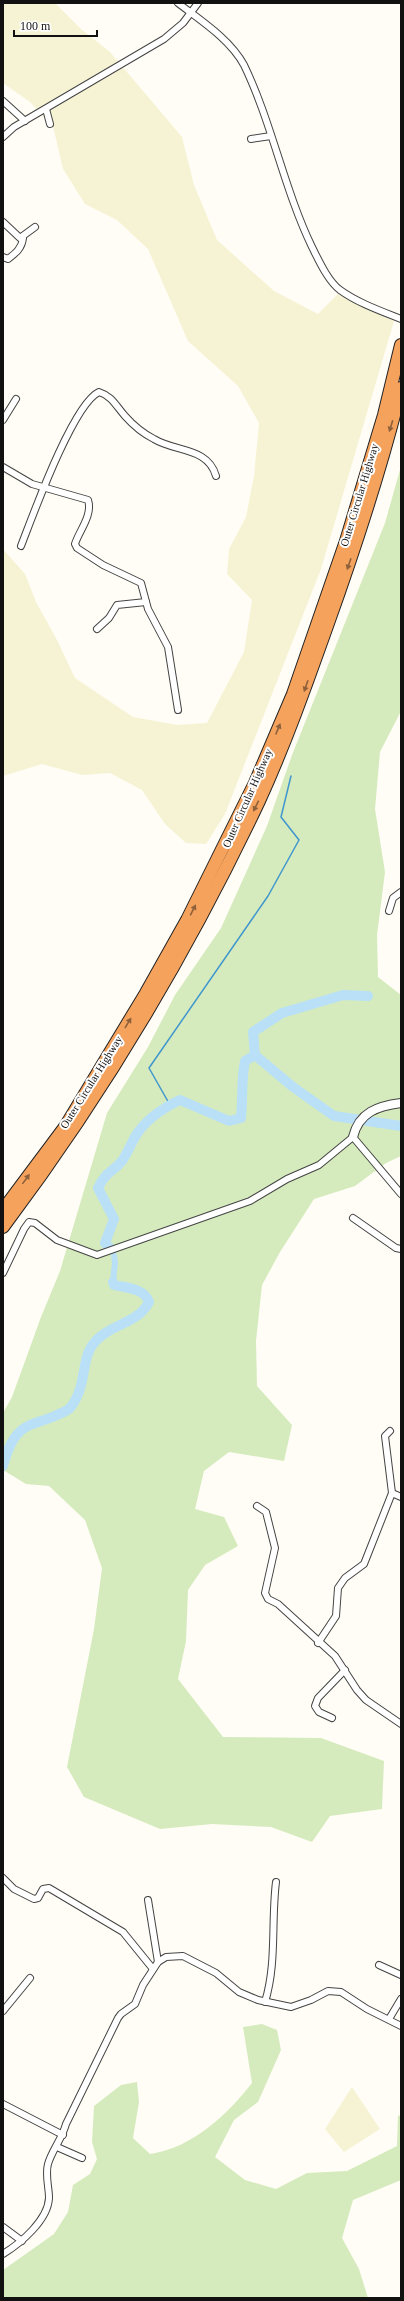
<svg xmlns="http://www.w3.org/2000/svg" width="404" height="2301" font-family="Georgia,serif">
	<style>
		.farmland { fill: #f6f3d4 }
		.green { fill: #d5ebbd }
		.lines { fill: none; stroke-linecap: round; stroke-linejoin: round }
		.stream { stroke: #3f96cf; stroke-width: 1.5 }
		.canal { stroke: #b9e0f7; stroke-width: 6 }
		.river { stroke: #b9e0f7; stroke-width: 10 }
		.minor-casing { stroke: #444; stroke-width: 8 }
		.tertiary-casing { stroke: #444; stroke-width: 10 }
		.motorway-casing { stroke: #222; stroke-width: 14 }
		.minor { stroke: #fff; stroke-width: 6 }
		.tertiary { stroke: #fff; stroke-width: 8 }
		.motorway { stroke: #f5a25d; stroke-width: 12 }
		.oneway { fill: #8e613b }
		.labels { text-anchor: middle; stroke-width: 4; stroke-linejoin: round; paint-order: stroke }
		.street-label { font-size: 11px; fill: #111; stroke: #fff }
	</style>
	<rect width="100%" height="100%" fill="#fffdf5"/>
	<g class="farmland">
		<polygon points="3,3 55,3 81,29 110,52 182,137 194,185 217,240 274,291 318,314 338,294 394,321 321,569 225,814 206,844 186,843 165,824 142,790 110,773 82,775 42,764 3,776 3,549 25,574 36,602 57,640 75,678 133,717 177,725 207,723 244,652 252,600 227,574 229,549 246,517 254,476 259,423 238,386 188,341 148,249 117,220 85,204 63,169 52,122 50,124 30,102 3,83"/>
		<polygon points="352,2087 380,2129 344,2152 325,2129"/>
	</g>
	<g class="green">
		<polygon points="401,466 401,711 380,752 375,809 385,872 377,935 378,977 401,995 401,1156 386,1163 355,1186 314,1199 280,1252 262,1285 256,1341 257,1386 292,1425 284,1461 229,1452 204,1471 195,1509 224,1517 238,1546 205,1565 188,1590 186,1641 178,1679 223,1737 321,1738 384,1761 382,1809 330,1816 312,1842 271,1827 212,1824 160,1829 84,1797 67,1767 94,1629 102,1568 85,1520 49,1486 26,1484 3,1470 3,1413 12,1397 41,1317 60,1271 107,1113 148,1047 175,995 221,928 267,826 292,755 385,523"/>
		<path d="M 262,2024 L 277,2030 L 281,2050 L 258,2102 L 234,2120 L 215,2157 L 245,2180 L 276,2189 L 307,2173 L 347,2171 L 397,2146 L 398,2116 L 401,2115 L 401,2180 L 353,2200 L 342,2238 L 359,2269 L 368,2298 L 3,2298 L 3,2270 L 54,2234 L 68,2212 L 73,2185 L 90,2174 L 97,2159 L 92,2142 L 94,2106 L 121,2085 L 137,2082 L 139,2102 L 133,2138 L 150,2154 C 192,2148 227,2115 252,2083 L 243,2027 Z"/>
	</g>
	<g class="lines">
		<polyline class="stream" points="170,1105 149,1068 268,896 299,840 281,817 291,776"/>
		<polyline class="canal" points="113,1282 115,1263 114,1255"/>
		<g class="river">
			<polyline points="255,1055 253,1032 282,1013 343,995 368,996"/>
			<path d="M 111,1249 L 105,1243 L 114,1219 L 98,1188 C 107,1170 112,1173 122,1161 C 127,1154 131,1144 135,1137 C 145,1120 163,1108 180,1100 L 229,1121 L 241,1118 C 243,1099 241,1080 245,1061 L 255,1055 L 293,1087 L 334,1116 L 401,1126"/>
			<path d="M 3,1466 C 7,1452 12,1435 26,1427 C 35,1422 47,1420 57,1415 C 61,1413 67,1411 70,1408 C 88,1386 80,1359 94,1343 C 109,1324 138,1324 149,1302 C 144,1288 127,1288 114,1285 L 113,1282"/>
		</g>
		<defs>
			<g id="minor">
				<path d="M 178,3 C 200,20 230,39 244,65 C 272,123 284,189 312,247 C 319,261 328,281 340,290 C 358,303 381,311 401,319"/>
				<polyline points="3,101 25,121"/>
				<polyline points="46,109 50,124"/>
				<polyline points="3,137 14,127 164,39 183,23 198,3"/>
				<polyline points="251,139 271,136"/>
				<polyline points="3,222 20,238 35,227"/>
				<path d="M 3,257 L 8,259 C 16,253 22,248 23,238"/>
				<polyline points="3,420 16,399"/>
				<path d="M 3,467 L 32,484 L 88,500 C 93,515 79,531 75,544 L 77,548 L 103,565 L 141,583 L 148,609 L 168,647 L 178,710"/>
				<path d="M 21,546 C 33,515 73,404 99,392 C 112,396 116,406 125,416 C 133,425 144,434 154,439 C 175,452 208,447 216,476"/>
				<polyline points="97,629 109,618 117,605 146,602"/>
				<polyline points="389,911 393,898 401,892"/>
				<polyline points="353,1218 396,1248 401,1249"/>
				<polyline points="3,1273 24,1229 29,1222 35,1223 57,1240 97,1255 250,1201 287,1179 319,1165 353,1137 401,1194"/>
				<polyline points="392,1493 401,1497"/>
				<polyline points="257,1506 266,1512 275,1548 265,1593 268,1599 278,1604 335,1656 357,1690 366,1700 401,1724"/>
				<polyline points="318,1643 336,1616 338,1588 345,1578 364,1564 392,1493 385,1436 390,1431"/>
				<polyline points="332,1718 319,1712 315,1706 318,1698 345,1670"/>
				<polyline points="3,1878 14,1889 34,1899 38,1898 43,1889 49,1888 123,1932 153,1969"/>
				<polyline points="148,1900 158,1962"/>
				<polyline points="379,1965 401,1975"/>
				<path d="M 265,2002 C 277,1963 271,1922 276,1882"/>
				<polyline points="3,2011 30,1978"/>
				<polyline points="389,2019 401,1999"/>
				<polyline points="3,2104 63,2135"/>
				<polyline points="57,2147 82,2158"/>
				<polyline points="3,2227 22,2241"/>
				<path d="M 3,2254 C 21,2243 48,2220 49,2198 C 49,2187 45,2175 48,2164 C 52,2150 62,2139 66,2124 L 118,2018 L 121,2014 L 135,2004 L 143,1985 L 158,1962 L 166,1957 L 183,1956 L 216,1973 L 239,1992 L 258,2000 L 291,2007 L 311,2000 L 328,1991 L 341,1992 L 367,2009 L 401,2026"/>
			</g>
			<path id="tertiary" d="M 353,1137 C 359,1112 378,1106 401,1103"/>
			<g id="motorway">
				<polyline points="3,1210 65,1127 146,993 187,920 255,783 293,694 346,541 384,415 401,345"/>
				<path d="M 3,1227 C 103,1094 188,951 259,801 C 285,744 306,685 327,626 C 355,548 381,469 401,388"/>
			</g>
		</defs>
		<use href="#minor" class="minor-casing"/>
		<use href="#tertiary" class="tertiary-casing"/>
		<use href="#motorway" class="motorway-casing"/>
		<use href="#minor" class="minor"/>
		<use href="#tertiary" class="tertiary"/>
		<use href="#motorway" class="motorway"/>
	</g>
	<defs><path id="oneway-solid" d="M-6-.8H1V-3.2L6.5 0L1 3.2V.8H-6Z"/></defs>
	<g class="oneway">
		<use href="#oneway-solid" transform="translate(391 426) rotate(107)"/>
		<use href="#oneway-solid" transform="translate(349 564) rotate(109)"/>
		<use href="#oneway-solid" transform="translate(306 686) rotate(109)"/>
		<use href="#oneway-solid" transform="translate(278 729) rotate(-67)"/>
		<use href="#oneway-solid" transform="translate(256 806) rotate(116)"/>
		<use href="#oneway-solid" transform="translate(193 910) rotate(-63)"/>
		<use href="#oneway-solid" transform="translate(128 1023) rotate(-59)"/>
		<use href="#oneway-solid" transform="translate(26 1179) rotate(-54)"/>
	</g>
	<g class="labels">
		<g class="street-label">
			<text transform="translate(359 495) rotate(-73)" y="4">Outer Circular Highway</text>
			<text transform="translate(247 798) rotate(-66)" y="4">Outer Circular Highway</text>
			<text transform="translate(91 1082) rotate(-58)" y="4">Outer Circular Highway</text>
		</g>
	</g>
	<rect width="404" height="2301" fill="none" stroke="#111111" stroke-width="8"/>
	<path d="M14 30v6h83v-6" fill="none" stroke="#111111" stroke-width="2"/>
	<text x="20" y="30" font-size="12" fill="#111111" stroke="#ffffff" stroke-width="3" paint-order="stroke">100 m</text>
</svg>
